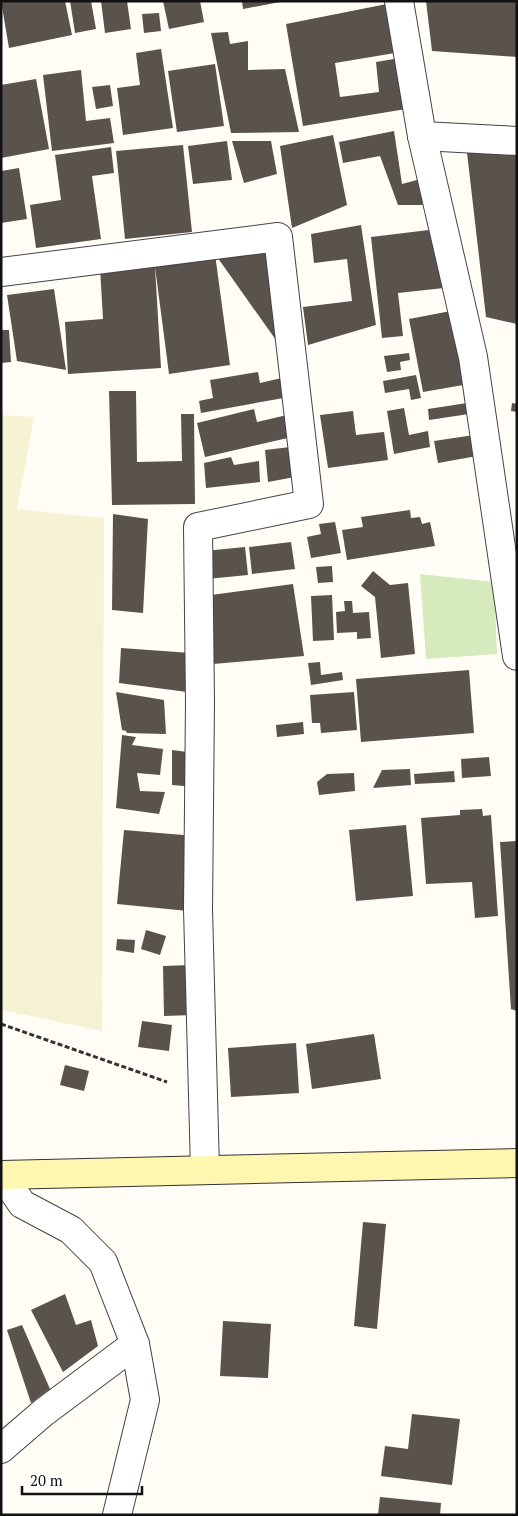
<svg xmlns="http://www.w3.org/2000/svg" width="518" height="1516" font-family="'PT Serif',serif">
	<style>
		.farmland { fill: #f6f3d4 }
		.green { fill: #d5ebbd }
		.building { fill: #5a524d }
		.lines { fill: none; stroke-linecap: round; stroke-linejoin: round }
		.minor-casing { stroke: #444; stroke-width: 30 }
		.tertiary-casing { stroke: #444; stroke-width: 30 }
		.secondary-casing { stroke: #333; stroke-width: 30 }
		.path { stroke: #333; stroke-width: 3; stroke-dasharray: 5 2.5; stroke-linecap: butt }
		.minor { stroke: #fff; stroke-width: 28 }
		.tertiary { stroke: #fff; stroke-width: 28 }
		.secondary { stroke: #fff6b0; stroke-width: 28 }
	</style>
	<rect width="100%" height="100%" fill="#fffdf5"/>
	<polygon class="farmland" points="1,415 34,417 17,509 104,518 102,1031 1,1010"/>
	<polygon class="green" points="420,574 494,582 497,654 426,659"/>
	<g class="building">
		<polygon points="1,1 65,1 72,35 9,48"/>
		<polygon points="70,1 91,1 96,29 75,33"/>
		<polygon points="101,1 127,1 131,29 105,33"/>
		<polygon points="163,1 200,1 204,22 169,29"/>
		<polygon points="242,1 280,1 280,2 243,9"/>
		<polygon points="426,1 517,1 517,57 432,51"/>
		<polygon points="397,2 407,51 335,63 340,97 379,92 376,62 406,57 412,108 303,126 286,24"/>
		<polygon points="159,13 161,31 144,33 142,14"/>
		<polygon points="228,32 230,44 248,41 248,70 285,69 299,132 231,133 211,33"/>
		<polygon points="161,49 173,128 123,135 117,88 140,85 136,53"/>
		<polygon points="215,64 224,126 177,132 168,71"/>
		<polygon points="81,70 86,121 110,118 114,143 52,151 43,75"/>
		<polygon points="36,79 49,149 1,158 1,85"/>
		<polygon points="110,85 113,106 96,109 92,87"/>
		<polygon points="394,131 402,184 428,177 422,205 398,205 380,156 343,163 339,142"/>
		<polygon points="333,135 347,205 292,228 280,146"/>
		<polygon points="227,141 232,180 193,184 188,146"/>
		<polygon points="232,141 271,141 277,174 244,183"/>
		<polygon points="466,144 517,151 517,324 486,317"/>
		<polygon points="183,145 192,232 125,239 116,151"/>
		<polygon points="111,147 114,173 92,176 101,239 36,248 30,205 61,200 55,155"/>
		<polygon points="19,168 27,219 1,223 1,171"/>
		<polygon points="361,225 376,325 308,345 303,307 352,301 347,259 314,263 311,234"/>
		<polygon points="437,229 444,288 398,293 403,336 382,338 371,237"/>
		<polygon points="268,250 283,350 215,254"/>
		<polygon points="215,254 230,365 169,374 155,267 161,368 68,374 65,322 103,319 100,268"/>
		<polygon points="54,289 66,370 17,361 7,295"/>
		<polygon points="456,310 469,384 423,392 409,319"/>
		<polygon points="1,330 9,330 11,362 1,363"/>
		<polygon points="409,353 410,360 400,362 401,370 387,372 384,356"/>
		<polygon points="258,372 260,383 286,377 289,397 201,413 199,401 213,398 210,380"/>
		<polygon points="416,375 421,398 411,400 409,389 385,393 383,381"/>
		<polygon points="109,391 136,391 137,462 182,461 181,414 194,414 195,504 112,505"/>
		<polygon points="467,403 469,414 429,420 428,409"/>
		<polygon points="512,403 517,404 517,412 511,411"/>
		<polygon points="404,408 409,435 428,431 430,447 394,454 387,411"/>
		<polygon points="254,409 257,422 287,415 292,437 205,457 197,423"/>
		<polygon points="353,411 356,435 384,432 388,460 328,468 320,415"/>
		<polygon points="474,435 477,456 438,463 434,441"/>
		<polygon points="299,446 300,476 268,482 265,450"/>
		<polygon points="231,457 234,465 259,461 260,482 206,488 204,463"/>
		<polygon points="410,510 411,518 420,517 422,524 430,522 435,546 347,560 342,530 363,527 361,517"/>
		<polygon points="113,514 148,519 143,613 112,610"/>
		<polygon points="335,522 341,553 311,558 307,537 321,534 319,524"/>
		<polygon points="291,542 295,569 252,574 249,547"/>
		<polygon points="245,547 248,575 207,579 204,551"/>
		<polygon points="332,566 333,582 318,583 316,567"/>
		<polygon points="373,571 390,585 408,583 415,654 381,658 375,597 361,586"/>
		<polygon points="293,584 304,656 213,664 211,595"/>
		<polygon points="332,595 334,640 313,641 311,596"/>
		<polygon points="344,601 352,601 353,613 369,612 371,638 357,639 357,632 337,633 336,612 345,611"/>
		<polygon points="121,648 191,653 187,692 119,683"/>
		<polygon points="320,662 321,675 342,672 343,680 311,685 308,663"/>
		<polygon points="469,670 474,733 361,742 356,679"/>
		<polygon points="116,692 164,700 166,734 127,733 126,731 122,730"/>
		<polygon points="354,692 357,730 321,733 320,723 312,723 310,695"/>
		<polygon points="303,722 304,734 277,737 276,725"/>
		<polygon points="122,735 136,737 132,745 163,749 160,775 137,773 140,791 165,792 159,814 116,808"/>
		<polygon points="172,750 195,753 195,787 172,785"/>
		<polygon points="489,757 491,776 462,778 461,759"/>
		<polygon points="410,769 411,785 373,788 382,770"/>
		<polygon points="454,771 455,782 415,784 414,774"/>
		<polygon points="354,773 355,791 319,795 317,782 327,774"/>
		<polygon points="482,809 483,816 491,815 498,916 475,918 472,882 426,884 421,818 460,815 460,810"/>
		<polygon points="406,825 413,896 356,901 349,830"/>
		<polygon points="124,830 195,836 188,911 117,904"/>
		<polygon points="517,841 517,1011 511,1009 500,842"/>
		<polygon points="146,930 166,936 160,955 141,949"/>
		<polygon points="117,939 135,940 134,953 116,950"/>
		<polygon points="192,965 193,1015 164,1016 163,966"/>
		<polygon points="142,1021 172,1025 169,1051 138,1047"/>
		<polygon points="374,1034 381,1079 312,1089 306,1044"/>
		<polygon points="296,1043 299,1093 231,1097 228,1048"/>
		<polygon points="65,1065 89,1071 84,1091 60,1085"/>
		<polygon points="363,1222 386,1224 377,1329 354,1326"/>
		<polygon points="65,1294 76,1325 91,1320 98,1346 63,1372 31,1310"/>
		<polygon points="223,1321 271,1324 268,1378 220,1376"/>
		<polygon points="22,1325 50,1389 31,1403 7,1330"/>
		<polygon points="412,1414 460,1419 452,1485 381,1476 385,1446 408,1449"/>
		<polygon points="380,1497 441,1503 440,1515 378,1515"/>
	</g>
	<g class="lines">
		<defs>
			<g id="minor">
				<polyline points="422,136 517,141"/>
				<polyline points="1,272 278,237 309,504 198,527 200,702 198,909 205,1170"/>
				<polyline points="2,1175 22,1204 71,1230 103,1262 135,1344 145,1400 117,1515"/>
				<polyline points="1,1449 44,1412 135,1344"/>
			</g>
			<polyline id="tertiary" points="399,1 422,136 473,357 517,656"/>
			<polyline id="secondary" points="1,1175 517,1163"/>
		</defs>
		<use href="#minor" class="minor-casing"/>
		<use href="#tertiary" class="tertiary-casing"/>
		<use href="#secondary" class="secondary-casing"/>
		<polyline class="path" points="1,1024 167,1082"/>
		<use href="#minor" class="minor"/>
		<use href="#tertiary" class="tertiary"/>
		<use href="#secondary" class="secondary"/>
	</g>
	<rect width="518" height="1516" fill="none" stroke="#111111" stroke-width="5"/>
	<path d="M22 1486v8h120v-8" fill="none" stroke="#111111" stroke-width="2.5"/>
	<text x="30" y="1486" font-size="15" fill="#111111" stroke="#ffffff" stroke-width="4" paint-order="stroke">20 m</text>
</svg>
